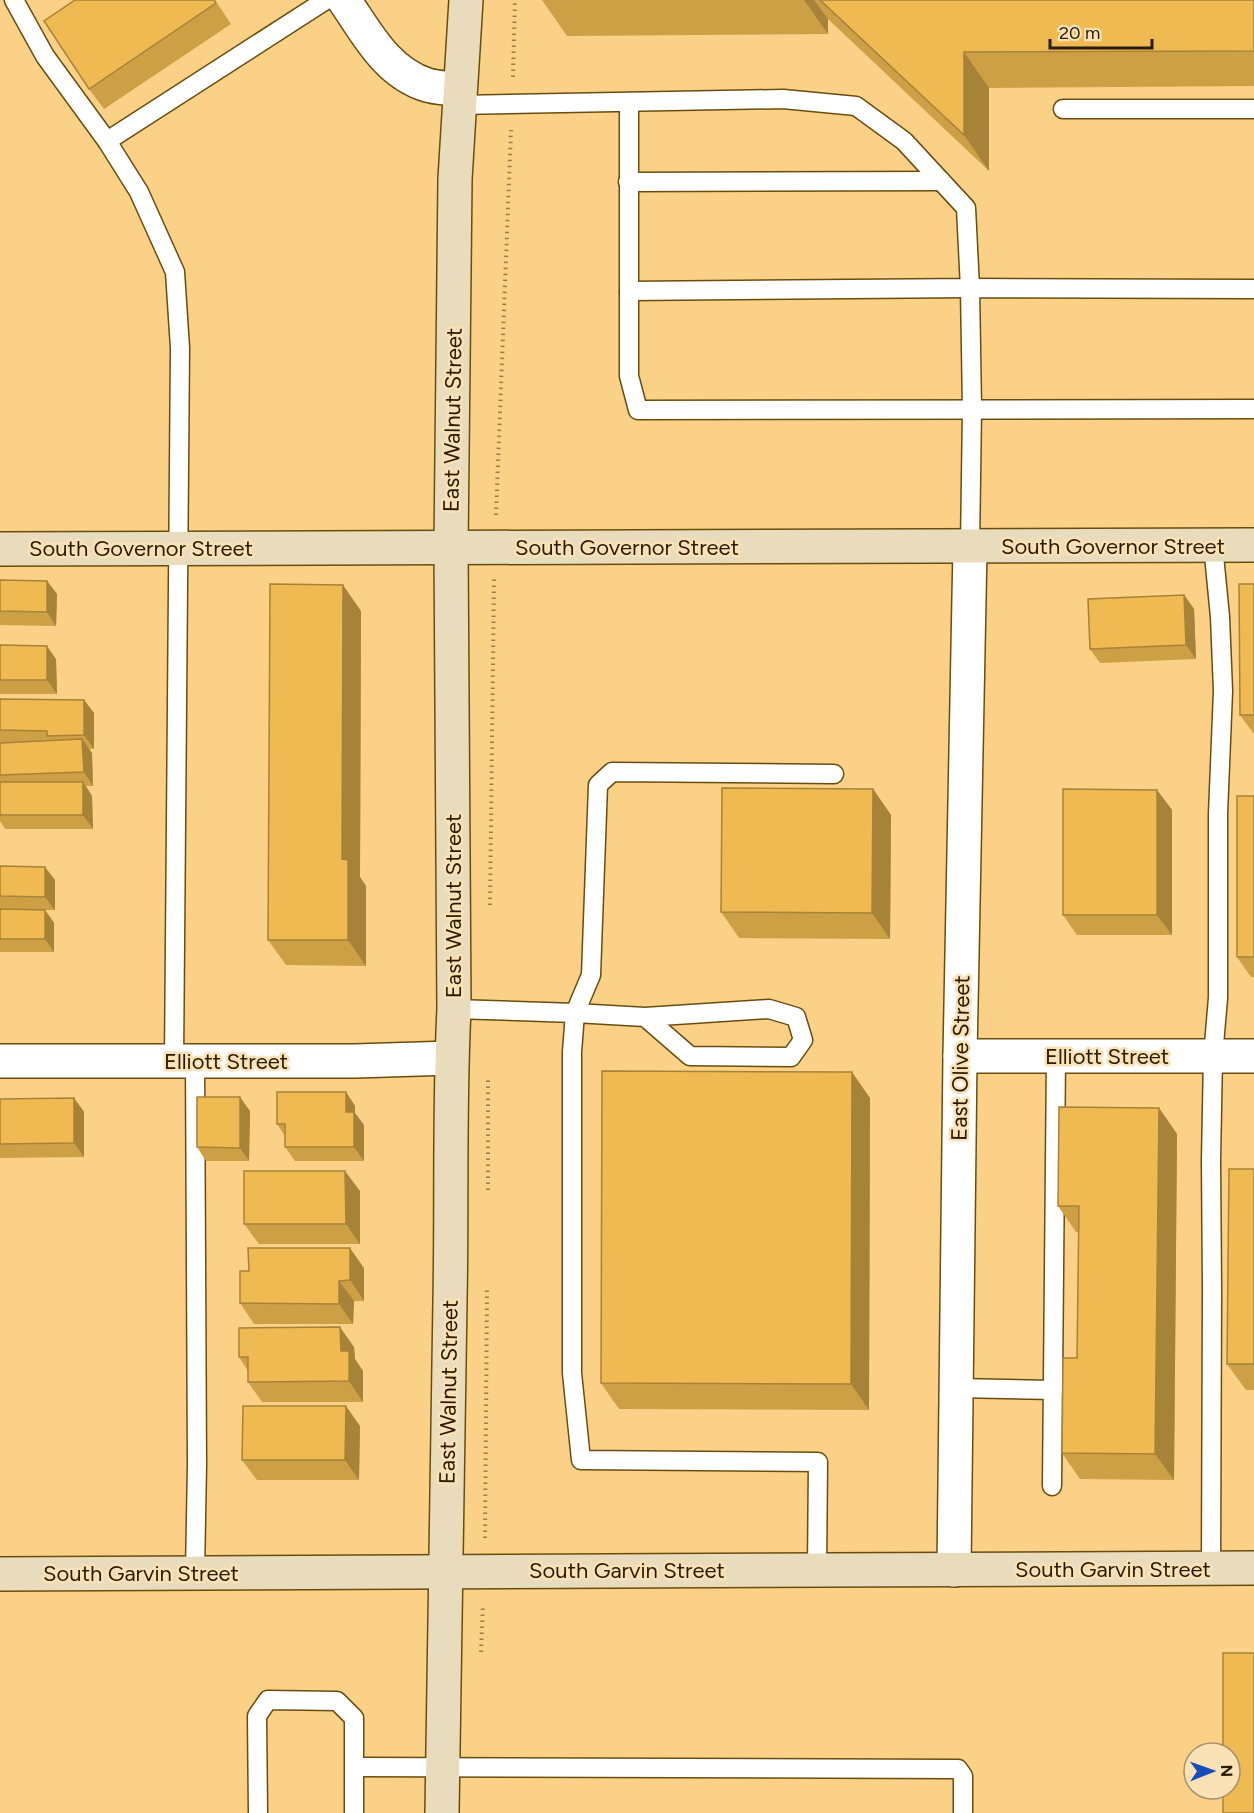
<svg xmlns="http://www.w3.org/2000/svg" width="1254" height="1813" font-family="Figtree,sans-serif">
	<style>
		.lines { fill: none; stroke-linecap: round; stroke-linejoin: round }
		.lane-casing { stroke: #694d0f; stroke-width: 21 }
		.street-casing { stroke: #694d0f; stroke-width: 36 }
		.secondary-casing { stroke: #694d0f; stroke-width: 36 }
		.path { stroke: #9a7d49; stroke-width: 4; stroke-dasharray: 1.5 4.5; stroke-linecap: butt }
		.lane { stroke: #fff; stroke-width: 18 }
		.street { stroke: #fff; stroke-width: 33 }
		.secondary { stroke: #e9dcbc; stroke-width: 33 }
		.wall { fill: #cda046 }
		.shaded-wall { fill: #a78239 }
		.building { fill: #eeba51; stroke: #a78239; stroke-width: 1.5 }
		.labels { text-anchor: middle; stroke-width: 5; stroke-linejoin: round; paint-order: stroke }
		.street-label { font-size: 22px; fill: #291a00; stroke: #fae1b6 }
	</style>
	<rect width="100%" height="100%" fill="#fad186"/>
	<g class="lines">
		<defs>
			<g id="lane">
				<polyline points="14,0 45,56 107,141 139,192 175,272 180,348 174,1061"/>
				<polyline points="629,102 629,376 638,410 1254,409"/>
				<polyline points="458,105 783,99 856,106 904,141 966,208 970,288 629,291"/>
				<polyline points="1063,109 1254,109"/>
				<polyline points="107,141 326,0"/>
				<polyline points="628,182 941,181"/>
				<polyline points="970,547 972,409 970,288 1254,289"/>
				<polyline points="454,1009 575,1013 572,1052 572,1373 581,1460 818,1462 817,1570"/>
				<polyline points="645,1017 690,1056 791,1057 803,1040 796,1017 769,1009 645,1017 575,1013 591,975 598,785 612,772 834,774"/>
				<polyline points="956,1388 1053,1390"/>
				<polyline points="1052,1486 1056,1056"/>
				<polyline points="1211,1568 1212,1290 1211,1161 1213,1056 1218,998 1218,814 1223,691 1220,617 1213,545"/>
				<polyline points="195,1573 197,1464 195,1061"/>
				<polyline points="355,1767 958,1769 963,1776 963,1813"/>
				<polyline points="258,1813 257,1716 268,1700 337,1701 354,1718 354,1813"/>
			</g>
			<g id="street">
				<path d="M 344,0 C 367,33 386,72 427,85 C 437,88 449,88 459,90"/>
				<polyline points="960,1056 1254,1056"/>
				<polyline points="0,1061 355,1061 451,1058"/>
				<polyline points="954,1570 960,1056 970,547"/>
			</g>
			<g id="secondary">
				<polyline points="0,549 1254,545"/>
				<polyline points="0,1574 1254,1568"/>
				<path d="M 442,1813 C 444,1642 448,1471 450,1300 C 452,1203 449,1106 454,1009 L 451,547 L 455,179 L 466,0"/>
			</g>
		</defs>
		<use href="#lane" class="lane-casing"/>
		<use href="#street" class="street-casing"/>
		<use href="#secondary" class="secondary-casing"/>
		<g class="path">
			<polyline points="513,77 515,0"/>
			<polyline points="496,515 511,130"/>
			<polyline points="490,905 494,579"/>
			<polyline points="488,1190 488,1080"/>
			<polyline points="485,1538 487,1290"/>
			<polyline points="481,1652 483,1605"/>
		</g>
		<use href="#lane" class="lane"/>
		<use href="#street" class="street"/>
		<use href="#secondary" class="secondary"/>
	</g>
	<g class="wall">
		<polygon points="215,0 231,24 104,109 89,89"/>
		<polygon points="542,0 1254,0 1254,86 989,88 989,171 828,19 828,34 567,36"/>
		<polygon points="0,580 47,581 57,594 56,626 0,625"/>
		<polygon points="1254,584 1254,734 1240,715"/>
		<polygon points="1184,595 1194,609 1196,659 1100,663 1090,649"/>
		<polygon points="361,611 360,877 366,886 366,966 286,965 268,940"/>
		<polygon points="0,645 56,659 57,694 0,694"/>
		<polygon points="0,699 84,700 94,713 94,749 89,749 92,753 93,786 86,786 92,796 93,829 5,829 0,821"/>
		<polygon points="873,789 891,815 890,939 739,938 721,912"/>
		<polygon points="1157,790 1172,810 1172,935 1077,935 1063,915"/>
		<polygon points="1254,796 1254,977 1251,977 1237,957"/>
		<polygon points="0,866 55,880 55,910 45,910 54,923 54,952 0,952"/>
		<polygon points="346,1092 355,1106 355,1113 364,1125 364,1161 295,1161 285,1147 285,1136 277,1124"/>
		<polygon points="74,1098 84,1112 84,1157 0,1158 0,1099"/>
		<polygon points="870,1098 869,1410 619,1409 601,1383"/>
		<polygon points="1159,1108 1177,1134 1174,1480 1080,1479 1062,1453 1077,1358 1079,1232 1076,1232 1058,1206"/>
		<polygon points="250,1111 249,1161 206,1161 197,1147"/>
		<polygon points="1254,1169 1254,1390 1246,1390 1227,1364"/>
		<polygon points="360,1191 360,1244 259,1244 244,1224"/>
		<polygon points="364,1268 364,1301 354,1301 353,1324 254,1324 240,1303"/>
		<polygon points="354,1347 355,1359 363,1371 363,1402 262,1402 248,1382 248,1371 239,1357"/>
		<polygon points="360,1426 359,1480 257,1480 242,1460"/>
	</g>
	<g class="shaded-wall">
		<polygon points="804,0 814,0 828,19 828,34"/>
		<polygon points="964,52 989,88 989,171 964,135"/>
		<polygon points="47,581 57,594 56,626 47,612"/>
		<polygon points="343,585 361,611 360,877 366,886 366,966 348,940 342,859"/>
		<polygon points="1184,595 1194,609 1196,659 1186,645"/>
		<polygon points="47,646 56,659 57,694 47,680"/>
		<polygon points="84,700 94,713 94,749 84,735"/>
		<polygon points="82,739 92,753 93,786 84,772"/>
		<polygon points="83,782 92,796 93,829 83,815"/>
		<polygon points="873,789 891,815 890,939 872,913"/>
		<polygon points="1157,790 1172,810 1172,935 1157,915"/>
		<polygon points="45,867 55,880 55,910 45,897"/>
		<polygon points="45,910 54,923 54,952 45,939"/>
		<polygon points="852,1072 870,1098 869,1410 851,1384"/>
		<polygon points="346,1092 355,1106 355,1113 364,1125 364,1161 354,1147 346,1112"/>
		<polygon points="240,1097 250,1111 249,1161 240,1148"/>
		<polygon points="74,1098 84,1112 84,1157 74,1143"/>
		<polygon points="1159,1108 1177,1134 1174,1480 1155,1454"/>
		<polygon points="345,1171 360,1191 360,1244 346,1224"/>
		<polygon points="350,1248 364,1268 364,1301 350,1280"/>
		<polygon points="339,1281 354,1301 353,1324 339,1304"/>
		<polygon points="340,1327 354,1347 355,1359 363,1371 363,1402 349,1381 341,1351"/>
		<polygon points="346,1406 360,1426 359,1480 345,1460"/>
	</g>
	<g class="building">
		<polygon points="75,0 214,0 216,3 89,89 44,21"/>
		<polygon points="820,0 1254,0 1254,51 964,52 964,135"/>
		<polygon points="0,580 47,581 47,612 0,611"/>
		<polygon points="270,584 343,585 342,859 348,860 348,940 268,940"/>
		<polygon points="1239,584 1254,584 1254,715 1240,715"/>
		<polygon points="1184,595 1186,645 1090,649 1088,599"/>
		<polygon points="0,645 47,646 47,680 0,680"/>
		<polygon points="0,699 84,700 84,735 47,736 47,731 0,730"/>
		<polygon points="82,739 84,772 0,775 0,743"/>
		<rect x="0" y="782" width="83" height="33"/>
		<polygon points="722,788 873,789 872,913 721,912"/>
		<polygon points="1063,789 1157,790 1157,915 1063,915"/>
		<rect x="1237" y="796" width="17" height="161"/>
		<polygon points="0,866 45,867 45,897 0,896"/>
		<polygon points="0,909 45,910 45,939 0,939"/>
		<polygon points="602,1071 852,1072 851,1384 601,1383"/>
		<polygon points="277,1092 346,1092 346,1112 354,1112 354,1147 285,1147 285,1124 277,1124"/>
		<polygon points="197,1097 240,1097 240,1148 197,1147"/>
		<polygon points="74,1098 74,1143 0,1144 0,1099"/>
		<polygon points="1059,1107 1159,1108 1155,1454 1062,1453 1063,1358 1077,1358 1079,1206 1058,1206"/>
		<polygon points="1229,1169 1254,1169 1254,1364 1227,1364"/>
		<polygon points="244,1171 345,1171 346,1224 244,1224"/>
		<polygon points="248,1248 350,1248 350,1280 339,1281 339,1304 240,1303 240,1271 249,1271"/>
		<polygon points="340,1327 341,1351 349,1351 349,1381 248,1382 248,1357 239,1357 239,1328"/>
		<polygon points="243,1406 346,1406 345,1460 242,1460"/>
		<polygon points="1223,1653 1254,1653 1254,1813 1223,1813 1223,1789 1230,1789 1230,1753 1223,1753"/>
	</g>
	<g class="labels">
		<g class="street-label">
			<text transform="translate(452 420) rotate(-89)" y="8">East Walnut Street</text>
			<text x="1113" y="554">South Governor Street</text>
			<text x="627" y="555">South Governor Street</text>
			<text x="141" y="556">South Governor Street</text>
			<text transform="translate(453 906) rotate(-90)" y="8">East Walnut Street</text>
			<text x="1107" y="1064">Elliott Street</text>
			<text transform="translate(960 1058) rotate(-89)" y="8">East Olive Street</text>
			<text x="226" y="1069">Elliott Street</text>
			<text transform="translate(448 1392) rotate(-89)" y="8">East Walnut Street</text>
			<text x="1113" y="1577">South Garvin Street</text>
			<text x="627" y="1578">South Garvin Street</text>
			<text x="141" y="1581">South Garvin Street</text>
		</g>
	</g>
	<g transform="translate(1212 1771) rotate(89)"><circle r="28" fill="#fae1b6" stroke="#a6916d" stroke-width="1.5"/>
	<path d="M0-4.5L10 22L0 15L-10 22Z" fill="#174db9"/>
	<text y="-9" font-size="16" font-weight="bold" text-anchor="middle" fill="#291a00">N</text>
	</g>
	<path d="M1050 39v9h102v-9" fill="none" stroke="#291a00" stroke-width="3"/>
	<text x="1059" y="39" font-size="18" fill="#291a00" stroke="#fae1b6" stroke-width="4.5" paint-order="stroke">20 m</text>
</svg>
